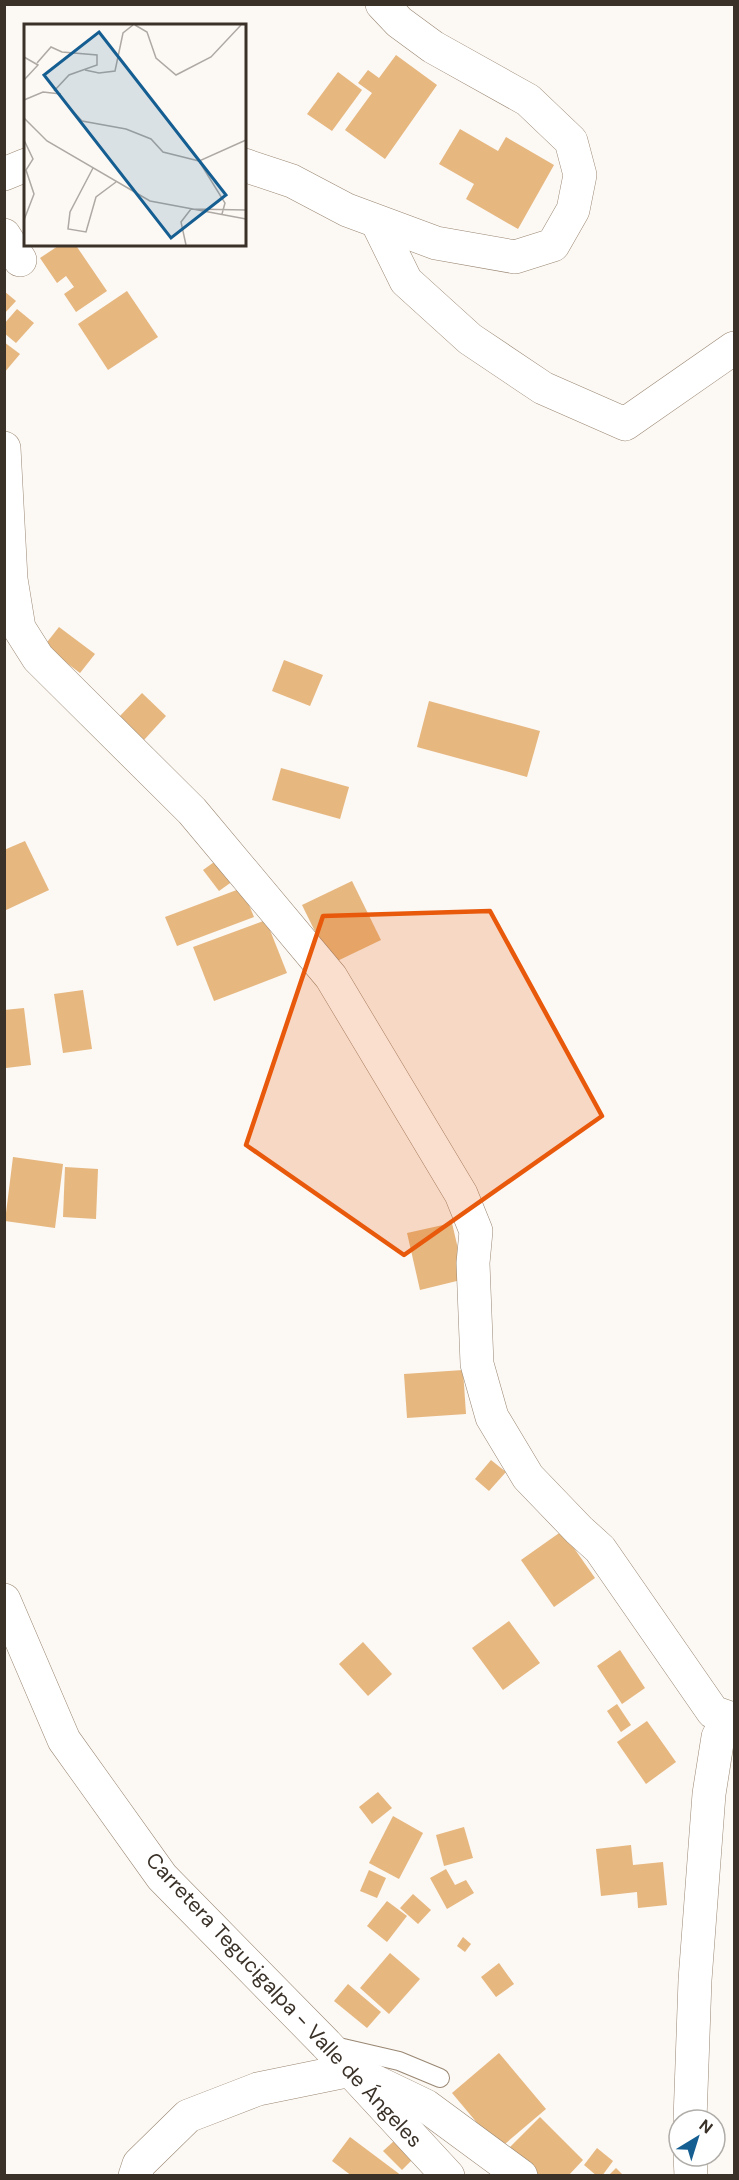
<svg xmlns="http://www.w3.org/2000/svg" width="739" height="2180" font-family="'DM Sans',sans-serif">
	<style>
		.building { fill: #e6b77f }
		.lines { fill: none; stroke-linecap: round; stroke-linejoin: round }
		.lane-casing { stroke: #998772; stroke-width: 20 }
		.street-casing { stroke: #998772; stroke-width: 34 }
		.secondary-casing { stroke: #998772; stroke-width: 34 }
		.lane { stroke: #fff; stroke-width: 18 }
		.street { stroke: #fff; stroke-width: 33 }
		.secondary { stroke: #fff; stroke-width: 33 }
		.marked { fill: #e8590c; fill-opacity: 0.2; stroke: #e8590c; stroke-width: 4.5; stroke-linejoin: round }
		.labels { text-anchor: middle; stroke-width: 5; stroke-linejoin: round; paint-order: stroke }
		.street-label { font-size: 21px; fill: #3a3229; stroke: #fff }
		.inset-road { fill: none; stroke: #aea9a3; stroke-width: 1.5 }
		.view { fill: #155e92; fill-opacity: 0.15; stroke: #155e92; stroke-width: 3 }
		.inset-edge { fill: none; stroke: #3a3229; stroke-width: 3 }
	</style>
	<rect width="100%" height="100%" fill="#fcf8f4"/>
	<g class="building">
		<polygon points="396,55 437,85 385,159 345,130 372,93 358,83 368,70 379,78"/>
		<polygon points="338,72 362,90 332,131 307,114"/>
		<polygon points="460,129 498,151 506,137 554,165 518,229 466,199 474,184 439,164"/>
		<polygon points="61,244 75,244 107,291 76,312 64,294 74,287 66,276 57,283 40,258"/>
		<polygon points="4,291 16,301 4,314"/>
		<polygon points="127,291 158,337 108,370 78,324"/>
		<polygon points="17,309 34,323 16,343 4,333 4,324"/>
		<polygon points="4,342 20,354 4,373"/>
		<polygon points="59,627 95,654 80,673 44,646"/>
		<polygon points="284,660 323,675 310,706 272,691"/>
		<polygon points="142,693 166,716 144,740 119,717"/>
		<polygon points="429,701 540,731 527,777 417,747"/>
		<polygon points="281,768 349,787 340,819 272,800"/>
		<polygon points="25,841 49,890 4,911 4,850"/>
		<polygon points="217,860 233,881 219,891 203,870"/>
		<polygon points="352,881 381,940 331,964 302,905"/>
		<polygon points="242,888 254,917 177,946 165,917"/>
		<polygon points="266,920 287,973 214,1001 193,947"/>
		<polygon points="83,990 92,1049 63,1053 54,994"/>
		<polygon points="24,1008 31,1065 6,1068 4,1010"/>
		<polygon points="13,1157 63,1164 55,1228 5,1221"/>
		<polygon points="65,1167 98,1169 96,1219 63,1217"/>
		<polygon points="452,1223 465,1279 420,1290 407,1233"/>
		<polygon points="463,1370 466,1414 407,1418 404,1374"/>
		<polygon points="491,1460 506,1472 489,1491 475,1479"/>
		<polygon points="562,1531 595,1578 554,1607 521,1560"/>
		<polygon points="509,1621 540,1663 503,1690 472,1648"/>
		<polygon points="363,1642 392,1674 368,1696 339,1664"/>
		<polygon points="620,1650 645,1688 622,1704 597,1666"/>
		<polygon points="617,1704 631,1725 621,1732 607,1711"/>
		<polygon points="647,1721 676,1762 646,1784 617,1742"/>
		<polygon points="378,1792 392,1808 372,1824 359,1807"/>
		<polygon points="393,1816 423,1833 399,1879 369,1863"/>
		<polygon points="464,1827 473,1858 444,1866 436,1835"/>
		<polygon points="631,1845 633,1865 663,1862 667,1905 638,1908 637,1892 601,1896 596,1849"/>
		<polygon points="446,1869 455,1885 466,1880 474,1893 447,1909 430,1878"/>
		<polygon points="369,1870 386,1878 377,1898 360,1891"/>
		<polygon points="413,1894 431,1910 418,1924 400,1908"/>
		<polygon points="387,1901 407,1916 387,1942 367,1926"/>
		<polygon points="463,1937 471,1944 465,1952 457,1946"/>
		<polygon points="390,1953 420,1979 389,2014 360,1988"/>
		<polygon points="499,1963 514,1984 496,1997 481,1977"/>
		<polygon points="348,1984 381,2012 367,2028 334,2001"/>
		<polygon points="499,2053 546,2109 499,2149 452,2093"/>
		<polygon points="540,2117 583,2160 568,2176 539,2176 510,2147"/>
		<polygon points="350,2137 402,2176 352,2176 332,2161"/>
		<polygon points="394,2141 412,2160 402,2170 383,2151"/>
		<polygon points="597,2148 613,2161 602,2176 597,2176 584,2165"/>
		<polygon points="616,2168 624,2176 608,2176"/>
	</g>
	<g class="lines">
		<defs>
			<polyline id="lane" points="330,2045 399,2061 440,2078"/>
			<g id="street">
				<polyline points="244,165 292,181 347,210 436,243 515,257 553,245 573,210 580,175 571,141 528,100 433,47 399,22 382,4"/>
				<polyline points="4,174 26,165"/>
				<polyline points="377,222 406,281 470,339 543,388 625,424 734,348"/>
				<polyline points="4,235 20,260"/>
				<polyline points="4,448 11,579 19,628 38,658 192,811 331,977 461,1194 476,1231 473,1263 477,1364 492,1417 528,1477 579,1530 600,1549 713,1712 733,1719"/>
				<polyline points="690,2120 695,1980 709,1794 718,1737 723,1727 734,1719"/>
				<polyline points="690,2156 691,2176"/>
				<polyline points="135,2176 139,2164 188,2116 258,2089 351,2070 426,2106 521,2176"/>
			</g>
			<polyline id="secondary" points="4,1600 64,1740 162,1877 326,2044 448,2176"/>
		</defs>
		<use href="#lane" class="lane-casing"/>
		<use href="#street" class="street-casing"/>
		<use href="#secondary" class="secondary-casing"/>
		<use href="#lane" class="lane"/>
		<use href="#street" class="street"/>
		<use href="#secondary" class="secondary"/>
	</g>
	<path class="marked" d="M 490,911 L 602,1116 L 404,1255 L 246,1145 L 323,916 Z"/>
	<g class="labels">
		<g class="street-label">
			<text transform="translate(284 2000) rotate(47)" y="7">Carretera Tegucigalpa - Valle de Ángeles</text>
		</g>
	</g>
	<g transform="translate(24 24)">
		<rect width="222" height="222" fill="#fcf8f4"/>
		<path class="inset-road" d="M 111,1 L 123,8 L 132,34 L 152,51 L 187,33 L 217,1M 0,33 L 14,41 L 0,56M 13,39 L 27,23 L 38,28 L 73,31 L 73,41 L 45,51 L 30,67M 61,46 L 75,49 L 91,47 L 99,9 L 109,1M 0,76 L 19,68 L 37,70M 44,82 L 58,97 L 102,105 L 127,115 L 139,128 L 175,137M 0,94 L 23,117 L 126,177 L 222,195M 0,116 L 9,135 L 2,146 L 10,170 L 0,196M 69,144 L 46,188 L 44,205 L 62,208 L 72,173 L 92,158M 198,190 L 201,179 L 175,137 L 222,116M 162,221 L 157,198 L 167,185 L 222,186"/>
		<path class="view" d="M 75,8 L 202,171 L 147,214 L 20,51 Z"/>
		<rect width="222" height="222" class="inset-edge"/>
	</g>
	<rect width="739" height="2180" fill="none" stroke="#3a3229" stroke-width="12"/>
	<g transform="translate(697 2138) rotate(38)"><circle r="28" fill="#ffffff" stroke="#b0ada9" stroke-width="1.5"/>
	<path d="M0-4.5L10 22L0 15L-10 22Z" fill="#155e92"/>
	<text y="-9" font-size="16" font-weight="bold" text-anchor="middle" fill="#3a3229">N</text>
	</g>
</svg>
